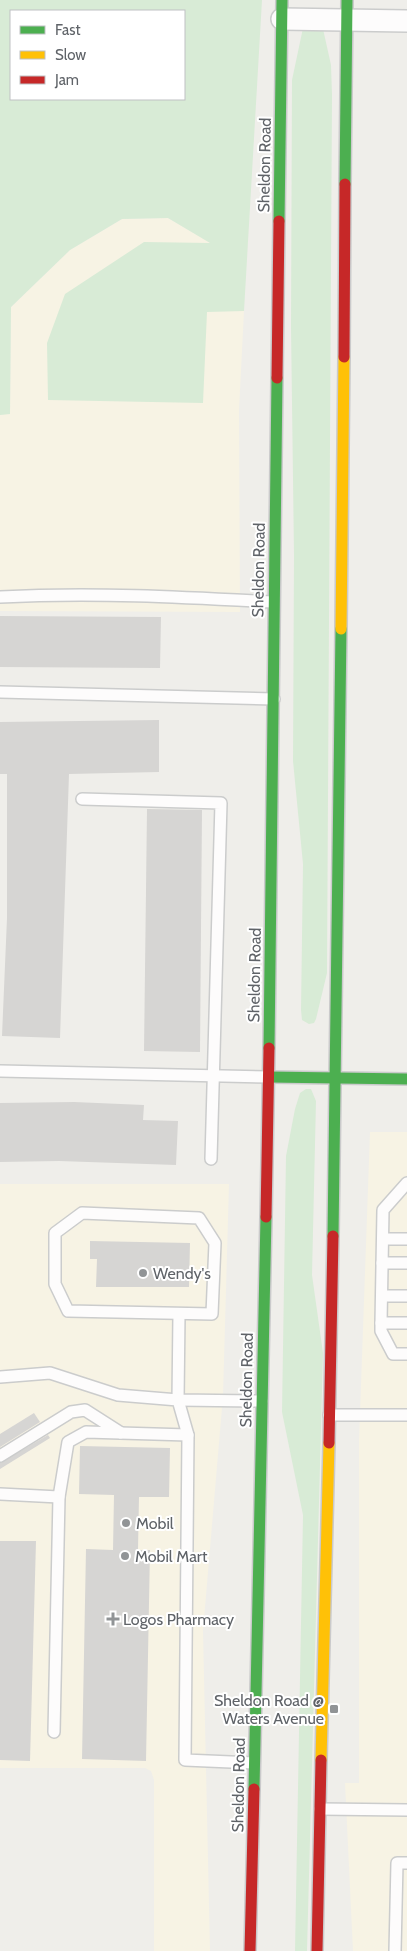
<svg xmlns="http://www.w3.org/2000/svg" width="407" height="1951" font-family="Cabin,sans-serif">
	<style>
		.commercial { fill: #f7f3e4 }
		.green { fill: #d8ebd6; fill-rule: evenodd }
		.building { fill: #d6d5d3 }
		.lines { fill: none; stroke-linecap: round; stroke-linejoin: round }
		.lane-casing { stroke: #cbcccc; stroke-width: 14 }
		.street-casing { stroke: #cbcccc; stroke-width: 24 }
		.fast-casing { stroke: #cacacb; stroke-width: 14 }
		.slow-casing { stroke: #cacacb; stroke-width: 14 }
		.jam-casing { stroke: #cacacb; stroke-width: 14 }
		.lane { stroke: #fdfcfc; stroke-width: 11 }
		.street { stroke: #fdfcfc; stroke-width: 21 }
		.fast { stroke: #4caf50; stroke-width: 11 }
		.slow { stroke: #ffc107; stroke-width: 11 }
		.jam { stroke: #c62828; stroke-width: 11 }
		.poi-dot { fill: #919496; stroke: #fff; stroke-width: 2 }
		.labels { text-anchor: middle; stroke-width: 4; stroke-linejoin: round; paint-order: stroke }
		.street-label { font-size: 16px; fill: #5f6368; stroke: #fff }
		.poi-label { font-size: 16px; fill: #5f6368; stroke: #fff; text-anchor: start }
	</style>
	<rect width="100%" height="100%" fill="#efeeea"/>
	<g class="commercial">
		<polygon points="168,218 211,243 207,311 244,311 239,410 240,612 0,611 0,415 10,413 11,307 70,250 122,219"/>
		<polygon points="370,1132 407,1132 407,1951 353,1951 345,1783 359,1783 359,1441"/>
		<polygon points="0,1184 229,1184 223,1396 203,1631 210,1951 154,1951 154,1780 151,1771 145,1768 0,1768"/>
	</g>
	<g class="green">
		<path d="M 0,0 L 262,0 L 244,311 L 207,312 L 203,403 L 48,400 L 47,343 L 65,294 L 144,242 L 210,243 L 168,218 L 122,219 L 70,250 L 11,307 L 10,414 L 0,415 ZM 11,11 L 184,11 L 184,99 L 11,99 Z"/>
		<polygon points="321,20 331,65 332,95 327,973 316,1019 314,1023 309,1024 302,1020 301,1010 303,864 293,761 294,555 291,327 292,80 303,28"/>
		<polygon points="306,1089 311,1089 316,1101 312,1275 323,1353 307,1951 295,1951 303,1515 282,1412 286,1156 295,1109 300,1093"/>
	</g>
	<g class="building">
		<polygon points="0,616 161,617 160,668 0,667"/>
		<polygon points="159,720 159,772 69,774 60,1038 2,1036 7,918 7,774 0,774 0,722"/>
		<polygon points="147,809 202,810 200,1052 144,1051"/>
		<polygon points="74,1102 144,1105 143,1120 178,1121 176,1165 59,1161 0,1162 0,1103"/>
		<polygon points="90,1241 190,1243 189,1287 96,1287 97,1259 90,1259"/>
		<polygon points="34,1413 40,1422 0,1447 0,1434"/>
		<polygon points="48,1435 50,1438 0,1469 0,1463"/>
		<polygon points="80,1446 170,1448 169,1497 139,1497 138,1550 150,1550 146,1761 82,1759 86,1549 113,1550 114,1495 79,1494"/>
		<polygon points="0,1541 36,1541 30,1761 0,1760"/>
	</g>
	<g class="lines">
		<defs>
			<g id="lane">
				<path d="M 0,597 C 92,592 182,597 273,602"/>
				<polyline points="0,692 274,699"/>
				<polyline points="82,799 221,803 211,1159"/>
				<polyline points="0,1071 269,1077"/>
				<polyline points="407,1183 383,1210 381,1323 381,1331 393,1354 407,1354"/>
				<polygon points="82,1213 199,1218 215,1243 212,1314 68,1311 55,1284 55,1233"/>
				<polyline points="383,1239 407,1239"/>
				<polyline points="382,1263 407,1263"/>
				<polyline points="382,1296 407,1296"/>
				<polyline points="179,1314 178,1400 262,1401"/>
				<polyline points="381,1323 406,1323"/>
				<polyline points="0,1377 50,1373 118,1395 178,1400 188,1435 185,1760 254,1763"/>
				<polyline points="329,1415 407,1415"/>
				<polyline points="0,1456 71,1412 85,1410 121,1433"/>
				<polyline points="0,1494 59,1497"/>
				<polyline points="54,1732 59,1497 68,1442 86,1432 188,1435"/>
				<polyline points="320,1809 407,1810"/>
				<polyline points="395,1951 397,1863 407,1863"/>
			</g>
			<polyline id="street" points="282,19 407,21"/>
			<g id="fast">
				<polyline points="345,184 347,0"/>
				<polyline points="279,221 282,0"/>
				<polyline points="269,1048 277,378"/>
				<polyline points="269,1077 407,1079"/>
				<polyline points="333,1236 341,629"/>
				<polyline points="254,1789 266,1217"/>
			</g>
			<g id="slow">
				<polyline points="341,629 344,357"/>
				<polyline points="321,1760 329,1443"/>
			</g>
			<g id="jam">
				<polyline points="344,357 345,184"/>
				<polyline points="277,378 279,221"/>
				<polyline points="266,1217 269,1048"/>
				<polyline points="329,1443 333,1236"/>
				<polyline points="250,1951 254,1789"/>
				<polyline points="317,1951 321,1760"/>
			</g>
		</defs>
		<use href="#lane" class="lane-casing"/>
		<use href="#street" class="street-casing"/>
		<use href="#fast" class="fast-casing"/>
		<use href="#slow" class="slow-casing"/>
		<use href="#jam" class="jam-casing"/>
		<use href="#lane" class="lane"/>
		<use href="#street" class="street"/>
		<use href="#fast" class="fast"/>
		<use href="#slow" class="slow"/>
		<use href="#jam" class="jam"/>
	</g>
	<g class="poi-dot">
		<circle cx="143" cy="1273" r="5"/>
		<circle cx="126" cy="1523" r="5"/>
		<circle cx="125" cy="1556" r="5"/>
		<path d="M110.5 1611.5h5v5h5v5h-5v5h-5v-5h-5v-5h5z"/>
		<rect x="329" y="1704" width="10" height="10" rx="2.5"/>
	</g>
	<g class="labels">
		<g class="street-label">
			<text transform="translate(264 165) rotate(-89)" y="6">Sheldon Road</text>
			<text transform="translate(258 570) rotate(-89)" y="6">Sheldon Road</text>
			<text transform="translate(254 975) rotate(-89)" y="6">Sheldon Road</text>
			<text transform="translate(246 1380) rotate(-89)" y="6">Sheldon Road</text>
			<text transform="translate(238 1785) rotate(-89)" y="6">Sheldon Road</text>
		</g>
		<g class="poi-label">
			<text x="153" y="1279">Wendy's</text>
			<text x="136" y="1529">Mobil</text>
			<text x="135" y="1562">Mobil Mart</text>
			<text x="123" y="1625">Logos Pharmacy</text>
			<text x="324" y="1706" text-anchor="end">Sheldon Road @<tspan x="324" dy="18">Waters Avenue</tspan></text>
		</g>
	</g>
	<rect x="10" y="10" width="175" height="90" fill="#ffffff" stroke="#bfc1c3"/>
	<rect x="20" y="26" width="25" height="8" fill="#4caf50" stroke="#bfc1c3"/>
	<text x="55" y="35" font-size="15" fill="#5f6368">Fast</text>
	<rect x="20" y="51" width="25" height="8" fill="#ffc107" stroke="#bfc1c3"/>
	<text x="55" y="60" font-size="15" fill="#5f6368">Slow</text>
	<rect x="20" y="76" width="25" height="8" fill="#c62828" stroke="#bfc1c3"/>
	<text x="55" y="85" font-size="15" fill="#5f6368">Jam</text>
</svg>
